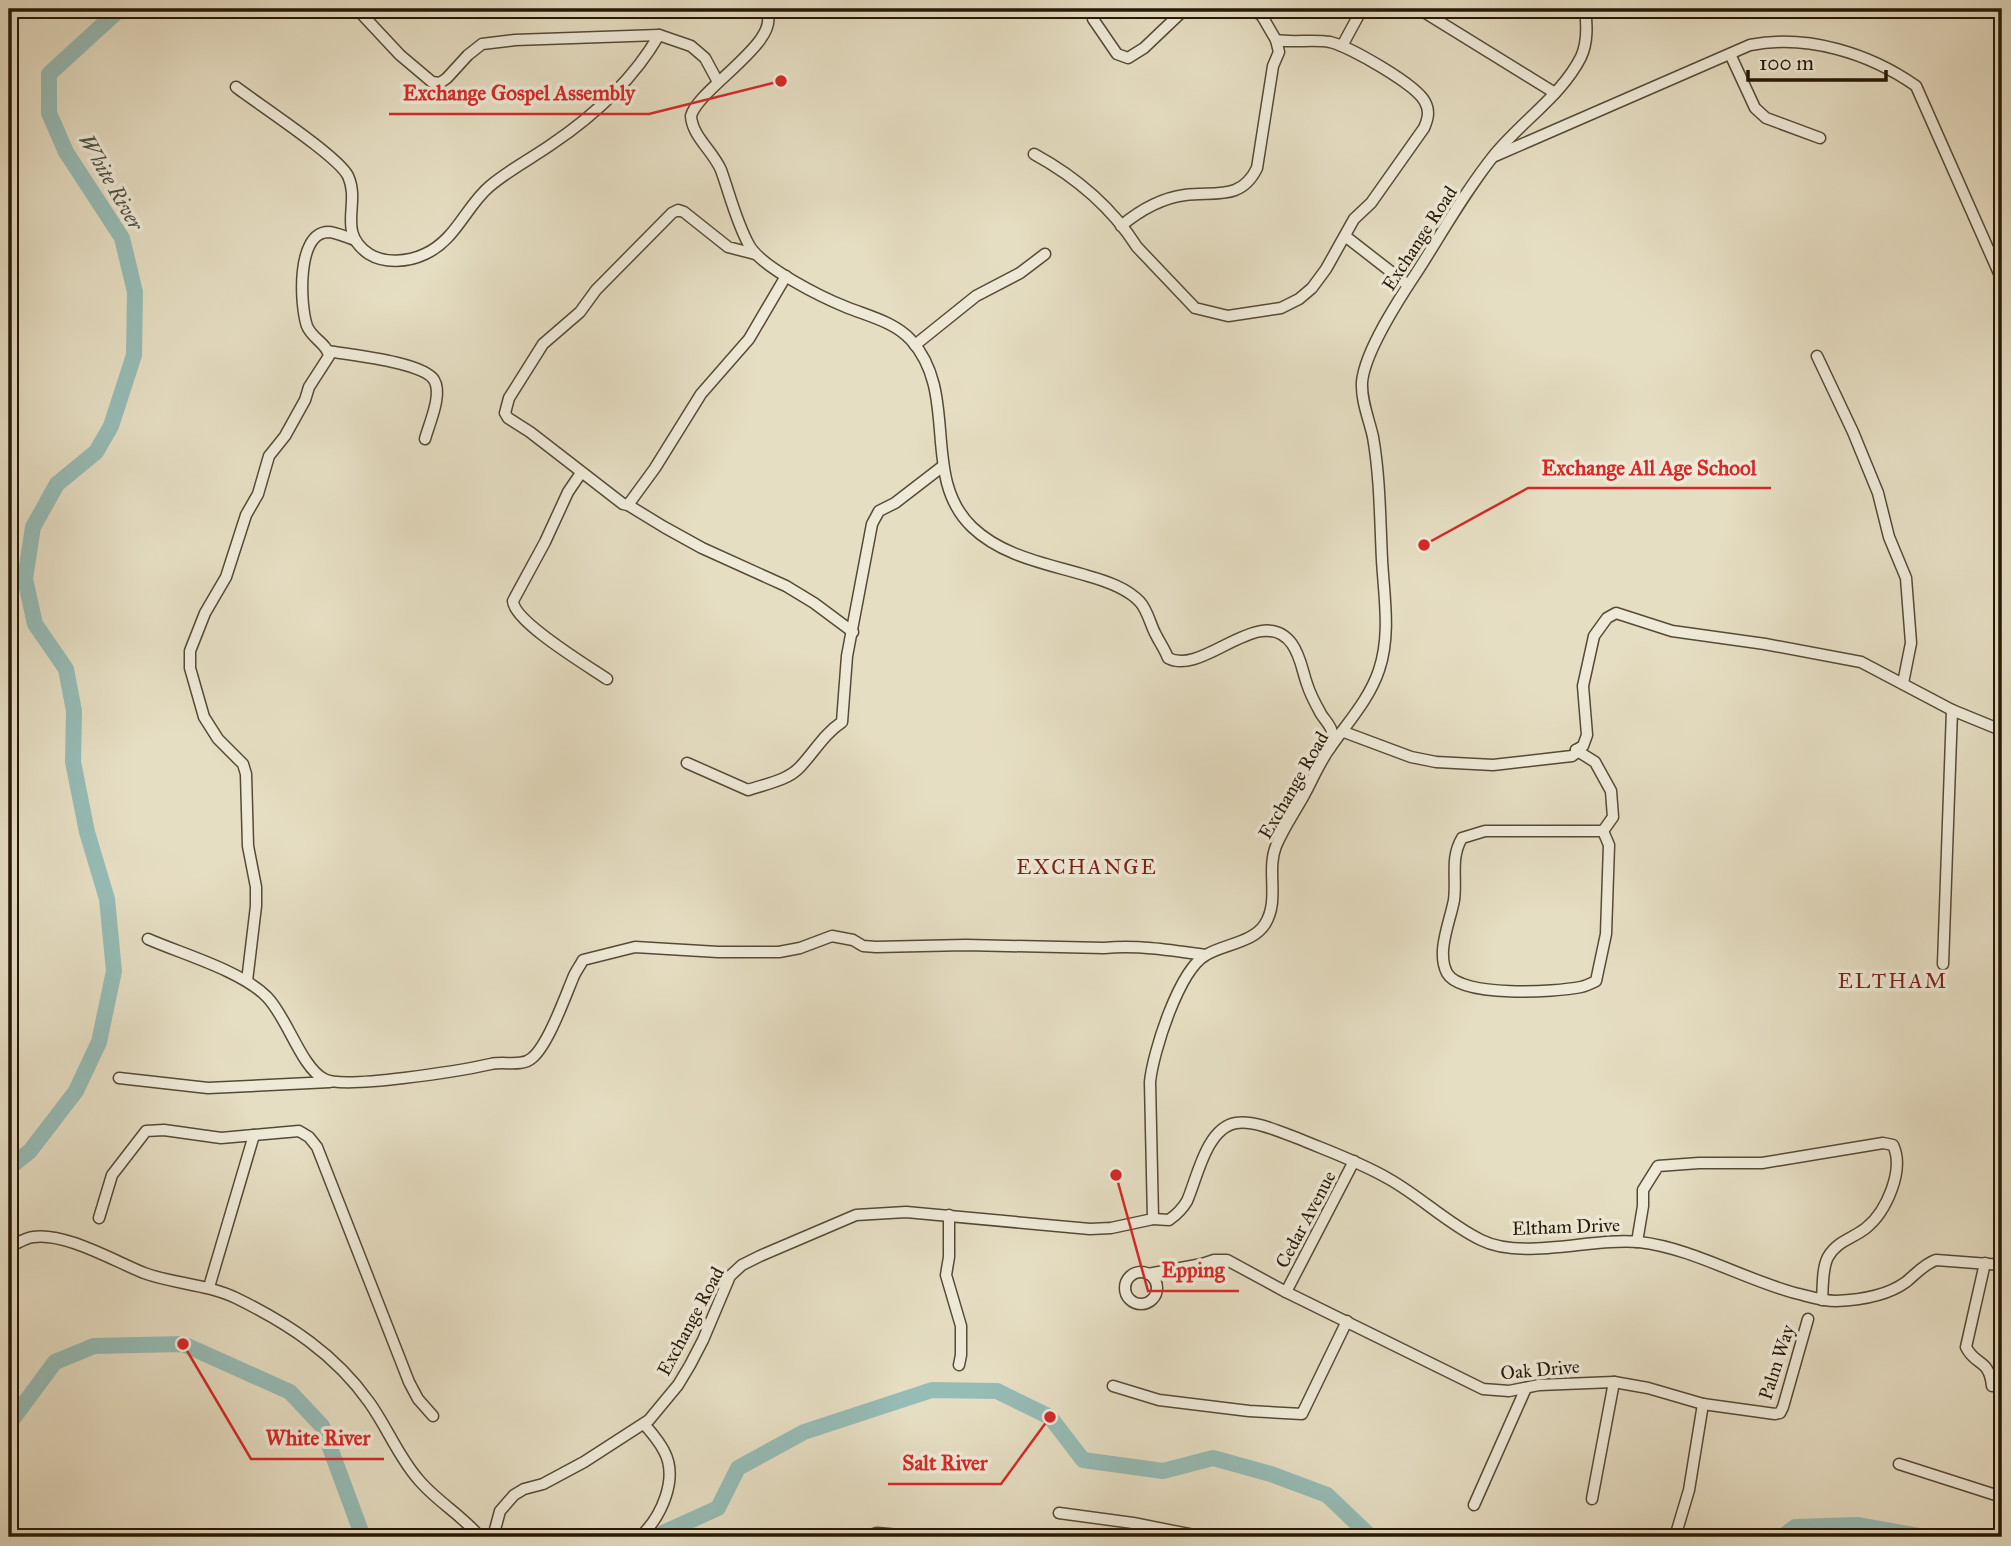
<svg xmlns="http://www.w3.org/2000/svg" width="2011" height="1546" font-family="'IM FELL Great Primer',serif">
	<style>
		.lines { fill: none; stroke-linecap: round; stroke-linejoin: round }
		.river { stroke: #96bcb6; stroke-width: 16 }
		.street-casing { stroke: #564a36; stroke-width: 13 }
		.street { stroke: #efead8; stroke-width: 10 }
		.labels { text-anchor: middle; stroke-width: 7; stroke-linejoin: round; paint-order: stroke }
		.street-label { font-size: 19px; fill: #261807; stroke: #efead8 }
		.water-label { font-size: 21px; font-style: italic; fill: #4d5144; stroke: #efead8 }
		.neighbourhood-label { font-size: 21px; letter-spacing: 2px; fill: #7a1f14; stroke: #efead8 }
		.leader { fill: none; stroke: #d62828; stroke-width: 2.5 }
		.callout-dot { fill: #d62828; stroke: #efead8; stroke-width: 2.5 }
		.callout-label { font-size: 21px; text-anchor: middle; font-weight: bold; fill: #d62828; stroke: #efead8; stroke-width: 7; stroke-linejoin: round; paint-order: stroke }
	</style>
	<rect width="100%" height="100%" fill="#e6dec3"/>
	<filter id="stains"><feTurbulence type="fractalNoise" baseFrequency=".00286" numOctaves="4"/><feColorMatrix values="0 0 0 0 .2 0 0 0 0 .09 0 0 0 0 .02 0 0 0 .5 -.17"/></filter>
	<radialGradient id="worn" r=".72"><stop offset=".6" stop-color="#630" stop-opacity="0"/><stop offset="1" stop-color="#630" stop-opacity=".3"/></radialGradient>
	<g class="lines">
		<g class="river">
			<polyline points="9,1168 30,1151 76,1091 99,1042 114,971 107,899 87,832 73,762 74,711 66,669 35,624 25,579 33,527 57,484 96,452 111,426 134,355 135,292 122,238 66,152 49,113 49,74 120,9"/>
			<polyline points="9,1424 55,1362 94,1346 183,1344 290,1392 322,1426 363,1537"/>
			<polyline points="654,1537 718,1508 738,1468 804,1432 932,1390 997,1391 1050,1417 1083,1460 1163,1471 1213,1458 1271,1474 1327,1495 1371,1537"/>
			<polyline points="1782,1537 1795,1527 1857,1525 1925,1537"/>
		</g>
		<defs>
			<g id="street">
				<polyline points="357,9 400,55 432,82 440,83 447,78 468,55 482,44 515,40 659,35 691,46 705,58 718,82"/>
				<path d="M 764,9 C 789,37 698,88 691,116 C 692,136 713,151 721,170 C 730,195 736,221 749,245 C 761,267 821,297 846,307 C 868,316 895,322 911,340 C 960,394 920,477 972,527 C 1003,557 1049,564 1088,576 C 1106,581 1127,588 1140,602 C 1148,611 1150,624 1156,635 C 1160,643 1165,650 1168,658 C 1203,677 1261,601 1292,644 C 1301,657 1302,670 1307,684 C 1310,694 1316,705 1321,714 C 1324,719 1331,726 1332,732 C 1333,736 1330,744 1330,748"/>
				<polyline points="1253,9 1262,16 1276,40"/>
				<polyline points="1419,9 1555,93"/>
				<polyline points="1093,19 1117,54 1128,58 1144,48 1185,9"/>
				<polyline points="1342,46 1362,9"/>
				<polyline points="1730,54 1755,108 1766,118 1820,138"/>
				<path d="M 236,87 C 258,104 338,156 348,176 C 361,204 336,232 369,254 C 385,264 408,262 425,254 C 456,240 466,206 490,186 C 509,170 532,158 552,144 C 595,115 633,80 659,35"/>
				<path d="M 1034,154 C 1076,177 1111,206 1137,247 L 1195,308 L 1228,316 L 1281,308 L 1299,299 L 1312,288 L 1326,269 L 1354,219 L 1371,203 L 1424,128 C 1428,119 1430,111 1425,102 C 1417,85 1349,46 1330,42 C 1313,39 1294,43 1276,40 L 1279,52 L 1273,66 L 1257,168 C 1241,201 1215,191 1185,195 C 1162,198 1139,211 1121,226"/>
				<path d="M 1495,156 L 1750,45 C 1807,34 1869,53 1916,86 L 2002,280"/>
				<polyline points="1345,236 1408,285"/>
				<polyline points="755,254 728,247 684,212 678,210 672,213 596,290 580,312 543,344 509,398 505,413 508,418 530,432 623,504 628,505 664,527 702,548 786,586 814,603 853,632"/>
				<polyline points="915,345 976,296 1020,273 1045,254"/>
				<path d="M 328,351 C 350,355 423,362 434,380 C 443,394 429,424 425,439"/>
				<polyline points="1817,356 1853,432 1878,493 1889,537 1906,578 1911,643 1903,683"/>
				<path d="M 581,473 L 568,492 L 545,542 L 513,601 C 514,622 588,666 607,679"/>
				<polyline points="628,505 655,468 701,394 749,339 786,276"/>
				<polyline points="1344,732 1411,757 1436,762 1493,765 1572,756 1576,753 1576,750 1583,746 1587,735 1583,686 1594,636 1607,618 1616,613 1672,631 1765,644 1861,662 1952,710 1996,728 2002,728"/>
				<path d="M 1576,750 L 1595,762 L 1611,791 L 1613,817 L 1603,831 L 1609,845 L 1606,934 L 1596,981 C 1592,983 1586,986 1581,987 C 1556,992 1461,998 1447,973 C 1436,952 1450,922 1454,900 C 1457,878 1450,858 1462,838 L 1485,831 L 1603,831"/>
				<path d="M 687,763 L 748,790 C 765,784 787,781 800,767 C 815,751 824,734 842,722 L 847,656 L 872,524 L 879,511 L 895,503 L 943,466"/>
				<path d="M 148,939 C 182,954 242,971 267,997 C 287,1017 301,1067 324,1079 C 344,1090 464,1070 491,1064 C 504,1061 522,1067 532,1058 C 548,1045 565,997 573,978 C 575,972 580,966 583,960 L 635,947 L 718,952 L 779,952 L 800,948 L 832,936 L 853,940 L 863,946 L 876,947 L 966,945 L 1104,948 C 1139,945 1170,950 1205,955"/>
				<polyline points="1943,964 1952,710"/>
				<path d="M 247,981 L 256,906 L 256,887 L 248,846 L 246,774 L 243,764 L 218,739 L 204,717 L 190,668 L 190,651 L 205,613 L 226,577 L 246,515 L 258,494 L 269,456 L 285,436 L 305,400 L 309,387 L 329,356 C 327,343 312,339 307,326 C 300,306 296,233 328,232 C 336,232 348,238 355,240"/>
				<polyline points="119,1078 208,1088 330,1082"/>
				<polyline points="949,1215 949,1257 946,1275 961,1326 961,1355 959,1365"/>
				<polyline points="99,1218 112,1175 146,1131 164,1130 221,1138 299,1131 309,1137 317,1147 409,1382 418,1399 433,1416"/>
				<path d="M 1153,1219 L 1169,1220 C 1176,1215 1183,1208 1187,1201 C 1197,1179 1206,1128 1236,1123 C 1255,1120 1280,1132 1297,1138 C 1328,1151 1360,1162 1389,1179 C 1421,1197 1448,1224 1481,1240 C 1523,1261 1592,1237 1639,1242 C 1692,1248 1743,1279 1795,1293 C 1808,1296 1822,1301 1836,1301 C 1860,1300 1887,1296 1906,1282 C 1916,1274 1924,1264 1936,1260 L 2002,1265"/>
				<path d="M 1637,1242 L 1643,1206 L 1643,1190 L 1658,1166 L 1699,1163 L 1762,1163 L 1883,1143 L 1893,1145 C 1905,1170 1886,1212 1866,1228 C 1852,1239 1837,1241 1828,1257 C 1822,1268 1823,1287 1822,1300"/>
				<path d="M 9,1247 C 16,1244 25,1238 33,1237 C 65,1232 114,1261 144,1273 C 174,1284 207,1284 236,1298 C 289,1324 335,1354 369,1402 C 387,1427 398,1456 418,1479 C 436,1501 462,1515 480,1537"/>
				<path d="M 1985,1263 L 1966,1347 C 1975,1366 1989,1358 1992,1386"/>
				<polyline points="2000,1264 2000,1192 2002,1183"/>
				<circle cx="1141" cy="1288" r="16"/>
				<polyline points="1148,1274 1202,1264 1214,1260 1227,1260 1286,1292 1483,1389 1509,1391 1539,1385 1614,1382 1648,1388 1703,1404 1775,1414 1780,1413 1783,1407 1808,1319"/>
				<polyline points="209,1287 254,1135"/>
				<polyline points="1286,1292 1354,1161"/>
				<polyline points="1113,1386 1159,1400 1249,1411 1302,1414 1347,1321"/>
				<polyline points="1899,1464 2002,1497"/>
				<polyline points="1592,1499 1614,1382"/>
				<polyline points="1474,1505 1526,1388"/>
				<polyline points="1059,1513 1133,1523 1204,1537"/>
				<path d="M 493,1537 L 500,1511 L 514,1495 L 524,1489 L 543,1484 L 584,1462 L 649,1420 L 678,1385 L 690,1365 L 703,1340 L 730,1276 L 742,1265 L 760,1256 L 856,1215 L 906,1212 L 1090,1229 L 1111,1228 L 1153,1219 L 1150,1082 C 1153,1052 1179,970 1206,955 C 1224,944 1253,943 1265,924 C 1280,900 1266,871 1276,846 C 1283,829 1294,813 1303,797 C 1312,781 1319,763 1330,748 C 1347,723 1369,700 1379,670 C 1391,635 1384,596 1382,560 C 1380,519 1380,477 1373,437 C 1369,419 1361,401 1362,382 C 1365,351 1399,299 1417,272 C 1442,233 1466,190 1495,154 C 1522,121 1562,95 1581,57 C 1588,42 1587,25 1585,9"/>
				<path d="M 640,1537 C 661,1517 679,1479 664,1451 C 659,1441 651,1432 644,1424"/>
				<polyline points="865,1537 877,1533 921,1537"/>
				<polyline points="1675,1537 1689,1490 1703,1404"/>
			</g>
		</defs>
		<use href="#street" class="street-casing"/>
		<use href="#street" class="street"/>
	</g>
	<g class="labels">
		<g class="street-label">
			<text transform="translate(1419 238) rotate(-57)" y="7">Exchange Road</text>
			<text transform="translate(1293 785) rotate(-60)" y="7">Exchange Road</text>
			<text transform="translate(1305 1219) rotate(-62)" y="7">Cedar Avenue</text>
			<text transform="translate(1566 1226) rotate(-2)" y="7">Eltham Drive</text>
			<text transform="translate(690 1321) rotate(-62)" y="7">Exchange Road</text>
			<text transform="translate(1776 1362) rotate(-72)" y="7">Palm Way</text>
			<text transform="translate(1540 1369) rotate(-5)" y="7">Oak Drive</text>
		</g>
		<g class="water-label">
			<text transform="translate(111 182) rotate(60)" y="7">White River</text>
		</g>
		<g class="neighbourhood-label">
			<text x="1087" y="874">EXCHANGE</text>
			<text x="1893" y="988">ELTHAM</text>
		</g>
	</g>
	<path class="leader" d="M781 81L649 114H389M1424 545L1528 488H1771M1116 1175L1148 1291H1239M183 1344L251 1459H384M1050 1417L1001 1484H888"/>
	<g class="callout-dot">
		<circle cx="781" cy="81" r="7"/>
		<circle cx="1424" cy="545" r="7"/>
		<circle cx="1116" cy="1175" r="7"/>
		<circle cx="183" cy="1344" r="7"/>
		<circle cx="1050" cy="1417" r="7"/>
	</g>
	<g class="callout-label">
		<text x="519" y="100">Exchange Gospel Assembly</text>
		<text x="1649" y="475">Exchange All Age School</text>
		<text x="1193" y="1277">Epping</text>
		<text x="318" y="1445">White River</text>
		<text x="945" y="1470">Salt River</text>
	</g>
	<rect width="2011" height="1546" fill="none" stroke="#e6dec3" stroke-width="35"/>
	<rect x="10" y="10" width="1990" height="1525" fill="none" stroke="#261807" stroke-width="3.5"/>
	<rect x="18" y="18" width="1976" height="1511" fill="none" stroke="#261807" stroke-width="2"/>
	<path d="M1748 70v10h138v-10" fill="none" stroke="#261807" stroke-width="3.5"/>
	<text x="1759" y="70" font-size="21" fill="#261807" stroke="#efead8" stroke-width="5" paint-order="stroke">100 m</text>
	<rect width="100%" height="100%" filter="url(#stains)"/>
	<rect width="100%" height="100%" fill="url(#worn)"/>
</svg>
